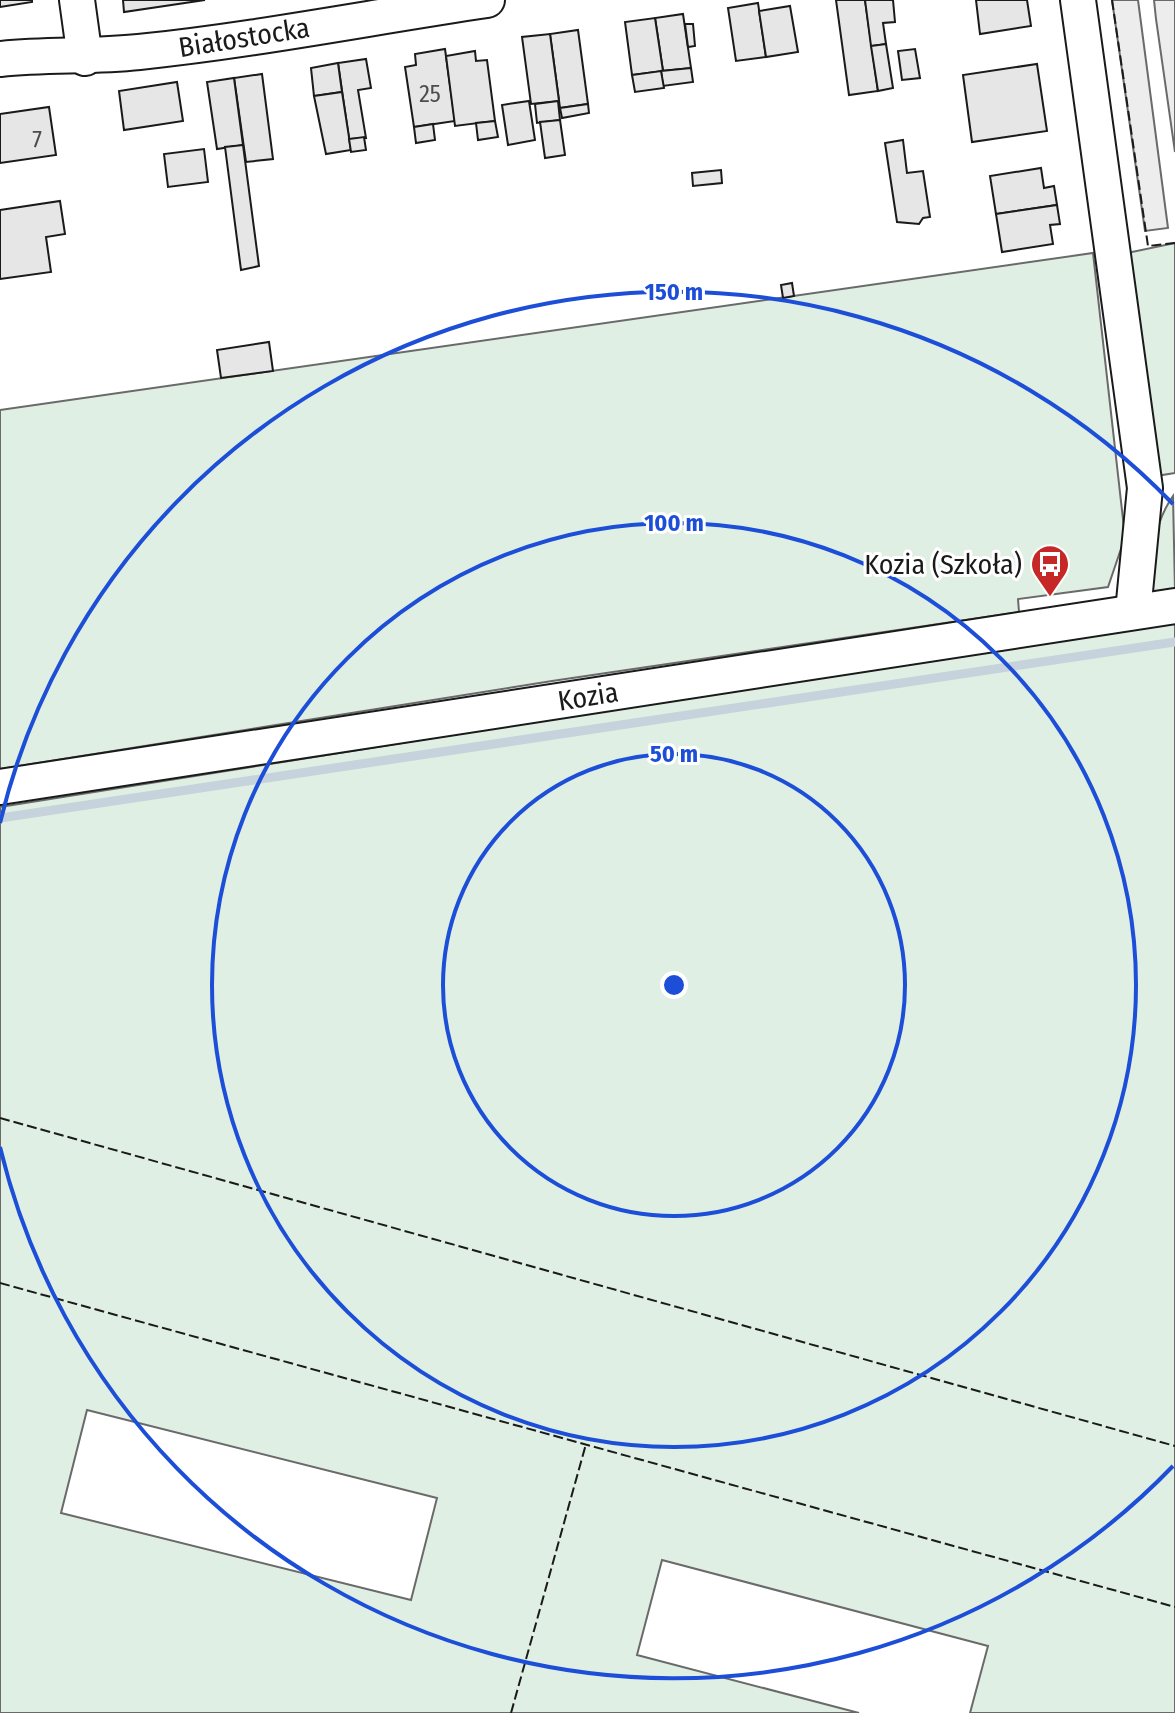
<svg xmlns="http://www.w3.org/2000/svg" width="1175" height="1713" font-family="'Fira Sans Condensed',sans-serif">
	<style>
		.green { fill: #e0efe3; stroke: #6a6a6a; stroke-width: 2; fill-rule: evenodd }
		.parking { fill: #ededed; stroke: #6a6a6a; stroke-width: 2 }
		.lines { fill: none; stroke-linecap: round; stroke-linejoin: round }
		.stream { stroke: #c6d2dc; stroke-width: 9 }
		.building { fill: #e6e6e6; stroke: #1a1a1a; stroke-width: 2 }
		.minor-casing { stroke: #1a1a1a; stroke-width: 38 }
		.minor { stroke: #fff; stroke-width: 34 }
		.fence { stroke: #1a1a1a; stroke-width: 2; stroke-dasharray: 10 4; stroke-linecap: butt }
		.ring { fill: none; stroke: #1d4ed8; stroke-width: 4 }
		.labels { text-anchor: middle; stroke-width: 6; stroke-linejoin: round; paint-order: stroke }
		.number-label { font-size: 24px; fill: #4d4d4d }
		.street-label { font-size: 28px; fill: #1a1a1a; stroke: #fff }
		.poi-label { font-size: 28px; fill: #1a1a1a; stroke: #fff; text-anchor: end }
		.centre { fill: #1d4ed8; stroke: #fff; stroke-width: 4 }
		.ring-label { font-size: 24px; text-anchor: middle; font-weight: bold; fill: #1d4ed8; stroke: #fff; stroke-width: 6; stroke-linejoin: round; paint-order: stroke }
	</style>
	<rect width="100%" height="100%" fill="#fff"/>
	<g class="green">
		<polygon points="1175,243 1175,473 1156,476 1127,253"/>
		<polygon points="1093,253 1125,537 1108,587 1018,599 1019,612 552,681 0,769 0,410"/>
		<path d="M 1173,496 L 1175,590 L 1152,593 C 1152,557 1152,526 1173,496 Z"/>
		<path d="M 1175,620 L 1175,1713 L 970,1713 L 988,1646 L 662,1560 L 637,1655 L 859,1713 L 0,1713 L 0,807 ZM 87,1410 L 437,1498 L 411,1600 L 61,1513 Z"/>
	</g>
	<g class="parking">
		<polygon points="1112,0 1138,0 1168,228 1145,231"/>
		<polygon points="1154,0 1175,0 1175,152 1156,19"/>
	</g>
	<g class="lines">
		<polyline class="stream" points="0,818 1175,642"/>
	</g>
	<g class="building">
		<polygon points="0,0 32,0 32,2 0,7"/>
		<polygon points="123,0 205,0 124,12"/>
		<polygon points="836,0 865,0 878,91 849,95"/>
		<polygon points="865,0 893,0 895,22 883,23 886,44 871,46"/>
		<polygon points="976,0 1027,0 1031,26 980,34"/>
		<polygon points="758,3 766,57 736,61 728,8"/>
		<polygon points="790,6 798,52 766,57 759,11"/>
		<polygon points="683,14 691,68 663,71 655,18"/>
		<polygon points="655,18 663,71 632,75 625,22"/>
		<polygon points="685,24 693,24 695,46 688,47"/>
		<polygon points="578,30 588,104 560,108 550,34"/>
		<polygon points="550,34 559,101 531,104 522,37"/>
		<polygon points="886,44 893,88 878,91 871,46"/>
		<polygon points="445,49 455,121 414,127 405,67 416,65 415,54"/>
		<polygon points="915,49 920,78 902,80 898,51"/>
		<polygon points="475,51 476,61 487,60 495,121 455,126 446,56"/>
		<polygon points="366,59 371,88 358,90 366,138 349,139 338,63"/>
		<polygon points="338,63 342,92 314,96 311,68"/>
		<polygon points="1037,64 1047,131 972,142 963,75"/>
		<polygon points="691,68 693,82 663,86 661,71"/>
		<polygon points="661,71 664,88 635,92 632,75"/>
		<polygon points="262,74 273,159 246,162 234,78"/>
		<polygon points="234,78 243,145 217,149 207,82"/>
		<polygon points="177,82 183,121 124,130 119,91"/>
		<polygon points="342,92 351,150 326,154 314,96"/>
		<polygon points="529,101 535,140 508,145 502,105"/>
		<polygon points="558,101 560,120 537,123 535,104"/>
		<polygon points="588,104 589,113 562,118 560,108"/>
		<polygon points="49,107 56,155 0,163 0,114"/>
		<polygon points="560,120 565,155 545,158 540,122"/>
		<polygon points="495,121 498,137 478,140 476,123"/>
		<polygon points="433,124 435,140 416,143 414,127"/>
		<polygon points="364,137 366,150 351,152 349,139"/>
		<polygon points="903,140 907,173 923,171 930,217 923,218 919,224 897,222 885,143"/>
		<polygon points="243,145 259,266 241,270 225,147"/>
		<polygon points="204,149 208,182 168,187 164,154"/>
		<polygon points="1041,168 1044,188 1054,186 1057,205 996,214 990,176"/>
		<polygon points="721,170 722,183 693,186 692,173"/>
		<polygon points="60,201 65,234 46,237 51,272 0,279 0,210"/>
		<polygon points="1057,205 1060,224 1050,225 1053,244 1002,252 996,214"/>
		<polygon points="792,283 794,296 783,298 781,285"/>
		<polygon points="269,342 273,371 221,378 217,350"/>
	</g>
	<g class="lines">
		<defs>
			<g id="minor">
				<polyline points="77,0 85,58"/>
				<polyline points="1078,0 1145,488 1133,612"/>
				<path d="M 0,59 C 47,54 92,57 139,52 C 255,40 372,17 487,0"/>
				<polyline points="0,787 1175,606"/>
			</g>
		</defs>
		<use href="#minor" class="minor-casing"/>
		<use href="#minor" class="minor"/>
		<g class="fence">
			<polyline points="1112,0 1148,246 1175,243"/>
			<polyline points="0,1118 1175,1446"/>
			<polyline points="0,1283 1175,1607"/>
			<polyline points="511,1713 586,1444"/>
		</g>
	</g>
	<g class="ring">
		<circle cx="674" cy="985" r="231"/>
		<circle cx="674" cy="985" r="462"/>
		<path d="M1173 1466A693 693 0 0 1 0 1147M0 823A693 693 0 0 1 1173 504"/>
	</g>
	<defs>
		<symbol id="bus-pin" viewBox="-11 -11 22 30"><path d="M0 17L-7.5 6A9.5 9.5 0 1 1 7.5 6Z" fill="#c62828" stroke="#fff"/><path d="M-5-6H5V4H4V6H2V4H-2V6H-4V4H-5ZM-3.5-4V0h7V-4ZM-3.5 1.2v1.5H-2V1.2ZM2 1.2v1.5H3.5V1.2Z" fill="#fff"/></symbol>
	</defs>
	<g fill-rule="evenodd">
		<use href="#bus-pin" x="1028" y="542" width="44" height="60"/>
	</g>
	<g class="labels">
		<g class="number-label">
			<text x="430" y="102">25</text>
			<text x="37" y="148">7</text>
		</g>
		<g class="street-label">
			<text transform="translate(244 37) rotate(-9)" y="10">Białostocka</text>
			<text transform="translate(588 696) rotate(-9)" y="10">Kozia</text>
		</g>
		<g class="poi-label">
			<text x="1022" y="574">Kozia (Szkoła)</text>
		</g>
	</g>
	<circle cx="674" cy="985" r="12" class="centre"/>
	<g class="ring-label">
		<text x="674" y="300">150 m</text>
		<text x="674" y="531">100 m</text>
		<text x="674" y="762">50 m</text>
	</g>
</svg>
